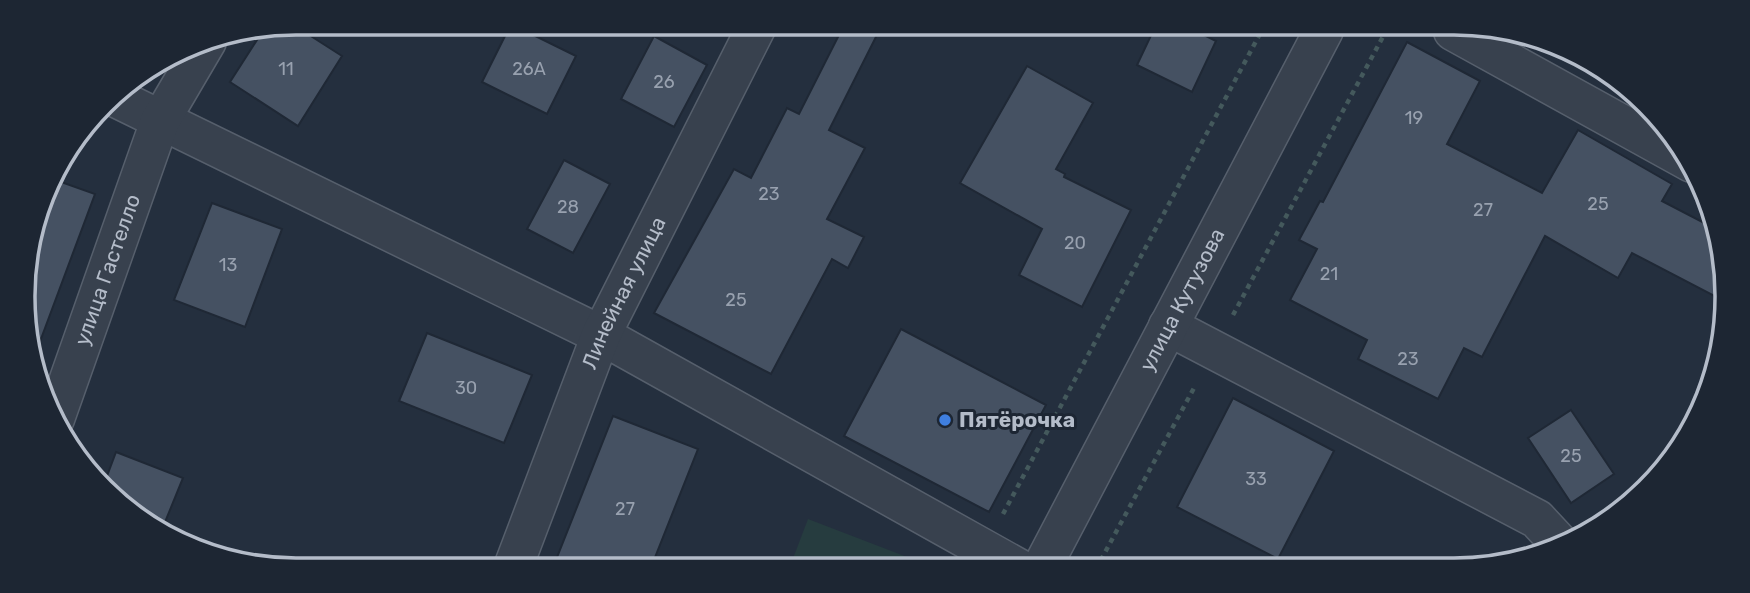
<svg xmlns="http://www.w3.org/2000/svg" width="1750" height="593" font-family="Rubik,sans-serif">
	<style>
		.green { fill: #263c3f }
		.building { fill: #455162; stroke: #1f2835; stroke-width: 2 }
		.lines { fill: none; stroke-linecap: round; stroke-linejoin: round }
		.minor-casing { stroke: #565f6c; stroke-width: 41 }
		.path { stroke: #44595c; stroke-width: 4.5; stroke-dasharray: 5 5; stroke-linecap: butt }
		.minor { stroke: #38414e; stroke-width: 38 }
		.shop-dot { fill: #3f7fe0; stroke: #1d2633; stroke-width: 2.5 }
		.labels { text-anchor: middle; stroke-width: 6; stroke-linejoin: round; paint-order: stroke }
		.number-label { font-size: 18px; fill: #98a1af }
		.street-label { font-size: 21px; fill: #b4bcc9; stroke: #1d2633 }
		.poi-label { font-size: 21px; font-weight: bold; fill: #b4bcc9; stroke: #1d2633; text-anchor: start }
		.rim { fill: none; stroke: #b4bcc9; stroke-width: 3.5 }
	</style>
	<rect width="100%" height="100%" fill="#242f3e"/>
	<polygon class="green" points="808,519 933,567 933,569 789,569"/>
	<g class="building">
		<polygon points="292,24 342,56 298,126 230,82 264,29"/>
		<polygon points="511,24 576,56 547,114 482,82"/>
		<polygon points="843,27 881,27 829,130 865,148 827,219 864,237 848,268 832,259 771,374 654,313 734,169 751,178 787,108 799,114"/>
		<polygon points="1154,29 1192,29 1216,41 1192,92 1137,65"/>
		<polygon points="654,36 707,65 674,127 621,99"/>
		<polygon points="1407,42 1480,81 1447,144 1542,193 1578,130 1672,184 1662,201 1714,228 1725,260 1722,300 1632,253 1618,278 1545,236 1482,357 1464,348 1438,399 1358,359 1367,340 1290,300 1317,249 1299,240 1320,201 1323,202"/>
		<polygon points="1027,66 1093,103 1056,169 1065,174 1064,177 1131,210 1082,307 1019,275 1042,229 960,183"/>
		<polygon points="564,160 610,184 573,253 527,229"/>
		<polygon points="50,178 95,194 32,363 25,261"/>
		<polygon points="212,203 282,229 245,327 174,300"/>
		<polygon points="901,329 1046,405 989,512 844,436"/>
		<polygon points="427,333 532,375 504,443 399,401"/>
		<polygon points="1233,398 1334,451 1278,559 1177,507"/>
		<polygon points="1571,410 1614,474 1571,503 1528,438"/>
		<polygon points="613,416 698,449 650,570 552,570"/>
		<polygon points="116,452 183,478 161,532 144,524 104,484"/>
	</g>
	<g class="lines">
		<defs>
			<g id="minor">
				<polyline points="1453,31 1692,163"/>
				<polyline points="112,96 601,335 1020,569"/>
				<polyline points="1168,326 1537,519 1563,547"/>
				<path id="s1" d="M 55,419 L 160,121 L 207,41"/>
				<path id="s2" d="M 1041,569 L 1324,30"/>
				<path id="s3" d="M 512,570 L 601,335 L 757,26"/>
			</g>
		</defs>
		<use href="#minor" class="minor-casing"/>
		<g class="path">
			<polyline points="1233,315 1386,31"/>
			<polyline points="1003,514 1262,30"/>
			<polyline points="1096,569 1194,388"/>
		</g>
		<use href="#minor" class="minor"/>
	</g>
	<circle class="shop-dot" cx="945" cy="420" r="7"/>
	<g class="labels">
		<g class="number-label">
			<text x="286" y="75">11</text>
			<text x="529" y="75">26А</text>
			<text x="664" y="88">26</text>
			<text x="1414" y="124">19</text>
			<text x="769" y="200">23</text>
			<text x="1598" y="210">25</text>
			<text x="568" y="213">28</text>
			<text x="1483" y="216">27</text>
			<text x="1075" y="249">20</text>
			<text x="228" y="271">13</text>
			<text x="1329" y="280">21</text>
			<text x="736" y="306">25</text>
			<text x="1408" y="365">23</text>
			<text x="466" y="394">30</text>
			<text x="1571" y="462">25</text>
			<text x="1256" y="485">33</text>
			<text x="625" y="515">27</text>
		</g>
		<g class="street-label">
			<text dy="7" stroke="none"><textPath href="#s1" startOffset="158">улица Гастелло</textPath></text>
			<text dy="7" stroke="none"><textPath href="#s3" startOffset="299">Линейная улица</textPath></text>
			<text dy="7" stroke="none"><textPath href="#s2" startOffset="304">улица Кутузова</textPath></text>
		</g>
		<g class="poi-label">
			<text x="959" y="427">Пятёрочка</text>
		</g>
	</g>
	<path d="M0 0H1750V593H0ZM296 35H1454A261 261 0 0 1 1715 296V297A261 261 0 0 1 1454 558H296A261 261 0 0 1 35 297V296A261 261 0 0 1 296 35Z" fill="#1d2633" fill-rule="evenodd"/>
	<path class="rim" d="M296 35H1454A261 261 0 0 1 1715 296V297A261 261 0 0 1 1454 558H296A261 261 0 0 1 35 297V296A261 261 0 0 1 296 35Z"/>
</svg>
